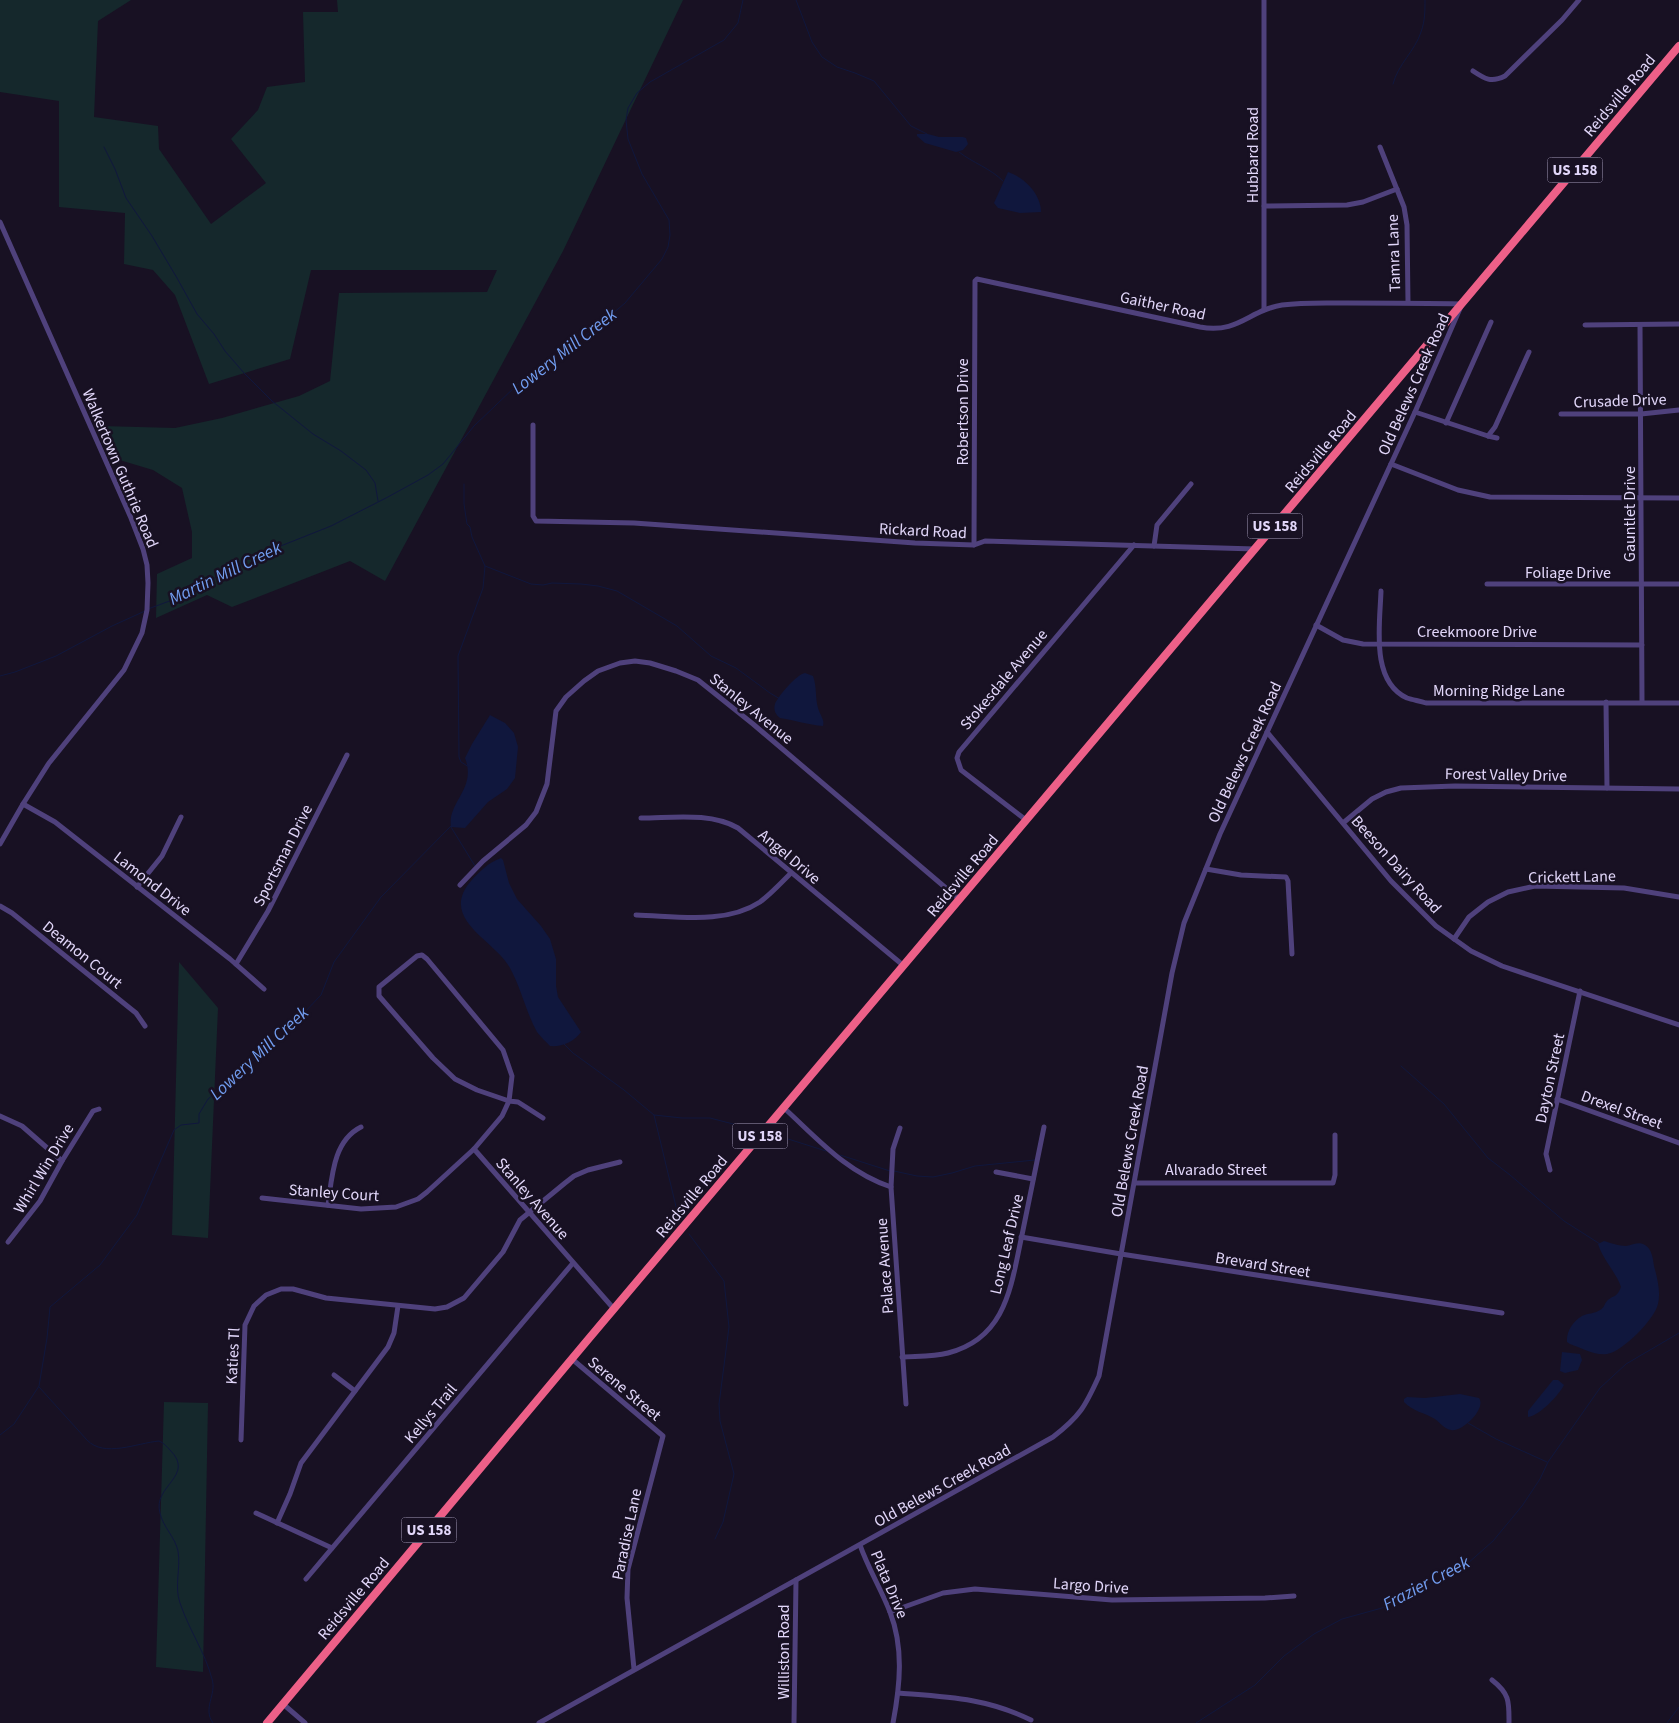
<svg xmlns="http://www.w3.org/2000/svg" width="1679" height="1723" font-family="'Source Sans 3',sans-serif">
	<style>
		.green { fill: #15282c }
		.water { fill: #10173d }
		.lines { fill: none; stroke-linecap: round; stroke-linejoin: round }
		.stream { stroke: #10173d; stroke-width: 1 }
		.minor { stroke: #4f417c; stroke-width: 5 }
		.highway { stroke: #ed6088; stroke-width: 8 }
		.labels { text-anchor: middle; stroke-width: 5; stroke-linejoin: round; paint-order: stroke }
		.shield { fill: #181123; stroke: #a59cba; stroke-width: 1 }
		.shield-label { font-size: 15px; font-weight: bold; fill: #e2d7fa }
		.street-label { font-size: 16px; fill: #e2d7fa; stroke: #181123 }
		.water-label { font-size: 18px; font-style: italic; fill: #719cef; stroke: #181123 }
	</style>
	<rect width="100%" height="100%" fill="#181123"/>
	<g class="green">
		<polygon points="0,0 131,0 98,21 94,117 158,126 159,149 211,224 266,183 231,139 258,110 267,87 305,82 303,12 338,12 337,0 683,0 563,251 385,581 350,561 232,607 207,595 156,618 157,574 192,558 192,532 182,488 153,470 113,458 101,426 175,428 222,418 299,396 330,381 339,293 487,292 497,270 311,270 290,359 209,384 175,295 153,270 124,264 125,213 59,207 59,101 0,92"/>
		<polygon points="179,962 218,1008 208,1238 172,1235"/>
		<polygon points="164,1402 208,1403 203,1672 156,1667"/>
	</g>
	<g class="water">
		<polygon points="917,134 928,134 939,137 963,137 966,138 968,144 963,150 956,152 925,143 917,136"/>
		<path d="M 1008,172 C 1024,177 1041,194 1041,212 L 1020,213 L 998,208 L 994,203 Z"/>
		<path d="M 805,673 L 813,676 C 817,687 815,697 818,708 C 820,715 825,720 823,726 C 808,725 795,720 780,718 C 776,715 773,710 775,704 C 778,696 797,674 805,673 Z"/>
		<path d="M 490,715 L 505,723 L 514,733 L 518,747 L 515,778 L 507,789 L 488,802 L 465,828 L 451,827 C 447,802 477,789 465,758 L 472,744 Z"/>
		<path d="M 501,858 L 503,860 L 509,883 L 517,899 L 541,926 L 550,939 L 556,959 L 556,986 L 558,997 L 581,1032 C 574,1042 562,1047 550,1046 C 546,1042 541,1037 537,1032 C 526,1012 521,988 510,968 C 495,940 438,919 471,881 C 480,871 488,863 501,858 Z"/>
		<path d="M 1604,1241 C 1611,1243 1619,1246 1626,1246 C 1633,1245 1639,1241 1645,1245 C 1652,1249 1653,1259 1654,1266 C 1657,1277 1661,1292 1658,1304 C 1655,1319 1622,1352 1607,1354 C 1596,1356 1581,1348 1570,1344 L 1567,1342 C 1566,1332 1573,1321 1582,1316 C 1588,1313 1594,1314 1600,1310 C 1605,1307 1604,1304 1607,1301 C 1614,1294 1616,1299 1621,1287 C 1616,1272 1603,1260 1598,1244 Z"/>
		<polygon points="1562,1352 1580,1354 1582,1360 1578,1370 1565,1373 1560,1371"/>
		<path d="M 1553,1380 L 1558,1380 L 1564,1385 C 1559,1395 1539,1416 1528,1417 L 1528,1411 Z"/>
		<path d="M 1460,1394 L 1479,1398 C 1487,1409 1461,1433 1451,1430 C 1445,1429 1440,1423 1435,1419 C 1425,1413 1412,1411 1404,1402 L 1404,1399 L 1407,1397 L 1425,1398 Z"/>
	</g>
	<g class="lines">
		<g class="stream">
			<polyline points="796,0 812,42 822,57 837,67 855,73 874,81 911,126 927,134"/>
			<path d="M 1393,84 C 1398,64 1415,51 1421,32 C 1425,21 1425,11 1425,0"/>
			<polyline points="104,147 115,169 126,198 152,236 177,278 197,314 214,334 225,351 244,373 272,401 313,434 341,451 366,470 375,483 378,501"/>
			<path d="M 959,152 C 973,163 990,168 1003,181"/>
			<polyline points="464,484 464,504 467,524 470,527 472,537 485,566 483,588 458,656 459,757 461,762 469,767"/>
			<polyline points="485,566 531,584 543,585 552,583 581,584 598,586 617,591 677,626 711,656 736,668 770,693 780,699"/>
			<polyline points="148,609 183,596 248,559 331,526 386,498 428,475 443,464 474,426 517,385 563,350 591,332 625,303 662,259 668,247 670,235 669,220 642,174 628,139 626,120 628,108 637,93 650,82 724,40 738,23 743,0"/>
			<polyline points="0,676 15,672 56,656 112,626 145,611"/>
			<polyline points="451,827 475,866"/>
			<polyline points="564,1044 573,1053 624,1090 654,1115 679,1219"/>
			<polyline points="1401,1066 1444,1104 1488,1158 1510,1175 1564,1221 1600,1244"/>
			<polyline points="654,1115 682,1118 710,1118 760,1131"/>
			<polyline points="766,1132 826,1151"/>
			<polyline points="840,1155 890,1171"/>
			<polyline points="894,1171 917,1176 933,1177 952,1173 975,1166 1035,1160"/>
			<polyline points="689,1234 724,1281 729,1327 719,1404 720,1421 734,1474 723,1522 715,1539"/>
			<path d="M 39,1387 L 87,1440 C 104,1458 137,1443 159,1441 C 164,1443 166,1446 170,1450 C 196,1476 152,1486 160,1513 C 163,1527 175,1537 178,1551 C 181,1568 174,1586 180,1603 C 189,1630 205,1652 212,1679 C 217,1695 202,1708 213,1723"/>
			<polyline points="1468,1423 1496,1439 1547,1462"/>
			<polyline points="0,1435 14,1424 39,1386 47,1338 50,1307 100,1265 137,1215 174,1130 181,1125 199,1123 199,1114 208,1099 282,1036 321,995 334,962 381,897 452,825"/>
			<polyline points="1196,1723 1255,1685 1284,1656 1314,1634 1342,1619 1382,1608 1446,1576 1467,1564 1493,1541 1522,1506 1540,1479 1548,1462 1600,1388 1626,1364 1679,1333"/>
			<polyline points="1667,1723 1679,1707"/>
		</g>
		<g class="minor">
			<path d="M 1473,71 C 1485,79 1491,83 1505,76 L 1562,20 L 1579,0"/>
			<polyline points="1380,147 1404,207 1407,225 1408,302"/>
			<polyline points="1264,206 1347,205 1363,202 1397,189"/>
			<polyline points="0,222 131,518 143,549 147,565 148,583 147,610 142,633 124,670 49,763 23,804 0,844"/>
			<polyline points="1264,309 1264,0"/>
			<polyline points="1585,325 1679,324"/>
			<polyline points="1640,325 1642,702"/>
			<polyline points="1415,412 1488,436 1497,438"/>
			<polyline points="1561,414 1641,414 1679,410"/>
			<polyline points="1446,423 1491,322"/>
			<polyline points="533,425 533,516 536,521 634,523 915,543 974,545 985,541 1255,549"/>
			<polyline points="1488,436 1495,427 1529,352"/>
			<polyline points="1391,464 1458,490 1490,497 1679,498"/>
			<polyline points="1154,546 1157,525 1191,484"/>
			<polyline points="1487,584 1679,584"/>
			<path d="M 1381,591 C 1380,624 1370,681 1407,698 C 1413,700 1420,701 1426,703 L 1679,703"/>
			<polyline points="1316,625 1343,640 1363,644 1642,645"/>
			<polyline points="1606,702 1607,788"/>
			<polyline points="1267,732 1391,881 1436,926 1471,951 1502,966 1679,1025"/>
			<polyline points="23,804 55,822 230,959 264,989"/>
			<path d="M 641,818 C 672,818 710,812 738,828 L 904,966"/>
			<polyline points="1026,820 961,770 957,758 959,752 1134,545"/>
			<polyline points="1343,823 1372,799 1386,792 1401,788 1455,786 1679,789"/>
			<polyline points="1206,869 1241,875 1286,877 1288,881 1292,954"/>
			<polyline points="460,885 483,861 526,825 536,812 547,784 556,711 566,697 584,681 598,671 620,663 635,661 650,663 676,671 698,680 753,724 960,900"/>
			<polyline points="137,887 162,856 181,817"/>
			<polyline points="0,906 12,913 126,1005 136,1013 145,1026"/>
			<path d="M 636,915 C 676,916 725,925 760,902 C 771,894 781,883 791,873"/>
			<polyline points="1454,939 1469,917 1488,902 1508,892 1535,886 1624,888 1679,897"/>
			<polyline points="236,964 268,911 347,755"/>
			<polyline points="1557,1099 1679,1143"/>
			<path d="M 784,1108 C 818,1139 846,1172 891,1187"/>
			<polyline points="0,1116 22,1126 62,1161"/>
			<polyline points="900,1128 893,1149 891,1187 906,1404"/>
			<polyline points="474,1149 614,1309"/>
			<polyline points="1550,1170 1546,1154 1580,991"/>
			<polyline points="996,1172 1033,1179"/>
			<polyline points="1135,1183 1333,1183 1335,1175 1335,1135"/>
			<polyline points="262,1198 361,1209 396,1207 418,1199 427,1192 474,1149 502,1116 509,1101 512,1076 503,1050 427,959 422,955 417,956 379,987 379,996 433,1058 455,1079 477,1090 509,1101 518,1102 543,1118"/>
			<path d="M 328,1205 C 332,1177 333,1141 361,1127"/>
			<polyline points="1021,1237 1121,1254 1502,1313"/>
			<polyline points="8,1242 40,1201 62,1161 93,1111 99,1109"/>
			<path d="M 902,1357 C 917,1356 933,1357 948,1353 C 1007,1338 1011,1285 1022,1235 C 1029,1199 1037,1163 1044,1127"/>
			<polyline points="572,1359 663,1436 628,1569 627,1598 634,1669"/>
			<polyline points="334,1375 355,1391"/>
			<polyline points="241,1440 245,1325 254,1306 266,1295 281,1289 293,1289 326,1298 435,1309 447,1307 464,1298 503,1252 520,1220 565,1183 574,1176 588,1170 620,1162"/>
			<polyline points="256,1513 332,1548"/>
			<polyline points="277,1523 290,1494 301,1463 388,1347 394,1333 398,1306"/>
			<path d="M 860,1545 C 868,1568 881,1589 890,1612 C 904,1648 900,1686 893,1723"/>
			<polyline points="306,1579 573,1263"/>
			<polyline points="890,1612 943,1593 975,1589 1112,1600 1265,1598 1294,1596"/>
			<path d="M 1492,1680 C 1510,1694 1509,1702 1509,1723"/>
			<path d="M 898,1693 C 948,1697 986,1698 1031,1720"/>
			<polyline points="283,1704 305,1723"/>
			<path d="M 539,1723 L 1053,1437 C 1080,1416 1085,1407 1099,1376 L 1172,973 L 1184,923 L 1220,834 L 1415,412 L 1462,304 C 1424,303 1386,303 1347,303 C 1326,303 1304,302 1282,305 C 1249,310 1239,334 1200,327 L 977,279 L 975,281 L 974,545"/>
			<polyline points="794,1723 796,1580"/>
		</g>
		<polyline class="highway" points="267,1723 591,1336 1679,46"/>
	</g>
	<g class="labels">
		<g class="shield">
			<rect x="1547.5" y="157.5" width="55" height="25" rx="4"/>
			<rect x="1247.5" y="513.5" width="55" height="25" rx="4"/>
			<rect x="732.5" y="1123.5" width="55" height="25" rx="4"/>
			<rect x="401.5" y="1517.5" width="55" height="25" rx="4"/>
		</g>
		<g class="shield-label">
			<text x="1575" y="175">US 158</text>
			<text x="1275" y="531">US 158</text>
			<text x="760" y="1141">US 158</text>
			<text x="429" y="1535">US 158</text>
		</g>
		<g class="street-label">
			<text transform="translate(1619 95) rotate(-50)" y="6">Reidsville Road</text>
			<text transform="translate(1252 155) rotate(-90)" y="6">Hubbard Road</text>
			<text transform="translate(1393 253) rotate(-92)" y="6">Tamra Lane</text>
			<text transform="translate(1163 305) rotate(12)" y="6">Gaither Road</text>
			<text transform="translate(1413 384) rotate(-66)" y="6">Old Belews Creek Road</text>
			<text transform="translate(1620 400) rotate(-2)" y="6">Crusade Drive</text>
			<text transform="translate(962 412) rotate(-90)" y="6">Robertson Drive</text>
			<text transform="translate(1320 451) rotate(-50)" y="6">Reidsville Road</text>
			<text transform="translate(121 468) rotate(67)" y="6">Walkertown Guthrie Road</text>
			<text transform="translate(1629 514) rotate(-90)" y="6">Gauntlet Drive</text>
			<text transform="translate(923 530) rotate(3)" y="6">Rickard Road</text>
			<text x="1568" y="578">Foliage Drive</text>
			<text x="1477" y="637">Creekmoore Drive</text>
			<text transform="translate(1003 679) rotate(-50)" y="6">Stokesdale Avenue</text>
			<text x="1499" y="696">Morning Ridge Lane</text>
			<text transform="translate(752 708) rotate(39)" y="6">Stanley Avenue</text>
			<text transform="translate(1244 752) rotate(-65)" y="6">Old Belews Creek Road</text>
			<text transform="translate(1506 774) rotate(1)" y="6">Forest Valley Drive</text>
			<text transform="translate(282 855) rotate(-63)" y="6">Sportsman Drive</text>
			<text transform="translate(790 856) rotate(40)" y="6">Angel Drive</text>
			<text transform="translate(1397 864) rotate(48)" y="6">Beeson Dairy Road</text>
			<text transform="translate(962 875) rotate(-50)" y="6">Reidsville Road</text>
			<text transform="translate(1572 876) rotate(-1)" y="6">Crickett Lane</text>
			<text transform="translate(153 883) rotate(38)" y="6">Lamond Drive</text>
			<text transform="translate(83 954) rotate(39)" y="6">Deamon Court</text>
			<text transform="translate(1549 1078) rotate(-78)" y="6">Dayton Street</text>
			<text transform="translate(1622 1109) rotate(20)" y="6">Drexel Street</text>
			<text transform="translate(1129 1141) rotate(-80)" y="6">Old Belews Creek Road</text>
			<text transform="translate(43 1168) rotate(-59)" y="6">Whirl Win Drive</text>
			<text x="1216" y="1175">Alvarado Street</text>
			<text transform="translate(334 1192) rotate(4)" y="6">Stanley Court</text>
			<text transform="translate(691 1196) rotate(-50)" y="6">Reidsville Road</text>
			<text transform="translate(533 1198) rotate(49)" y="6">Stanley Avenue</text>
			<text transform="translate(1006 1244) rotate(-77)" y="6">Long Leaf Drive</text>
			<text transform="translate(1263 1264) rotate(9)" y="6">Brevard Street</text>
			<text transform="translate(884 1266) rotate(-94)" y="6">Palace Avenue</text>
			<text transform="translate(232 1356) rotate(-87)" y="6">Katies Tl</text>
			<text transform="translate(625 1388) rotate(40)" y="6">Serene Street</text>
			<text transform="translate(430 1413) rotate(-50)" y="6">Kellys Trail</text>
			<text transform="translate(942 1485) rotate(-29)" y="6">Old Belews Creek Road</text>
			<text transform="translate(626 1534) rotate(-78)" y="6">Paradise Lane</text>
			<text transform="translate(890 1584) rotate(67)" y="6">Plata Drive</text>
			<text transform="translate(1091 1585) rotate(4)" y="6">Largo Drive</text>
			<text transform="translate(353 1598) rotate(-50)" y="6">Reidsville Road</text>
			<text transform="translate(783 1652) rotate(-90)" y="6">Williston Road</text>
		</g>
		<g class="water-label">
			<text transform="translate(564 351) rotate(-38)" y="6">Lowery Mill Creek</text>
			<text transform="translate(225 573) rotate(-26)" y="6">Martin Mill Creek</text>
			<text transform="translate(259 1053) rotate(-43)" y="6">Lowery Mill Creek</text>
			<text transform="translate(1426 1583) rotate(-28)" y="6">Frazier Creek</text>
		</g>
	</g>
</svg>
